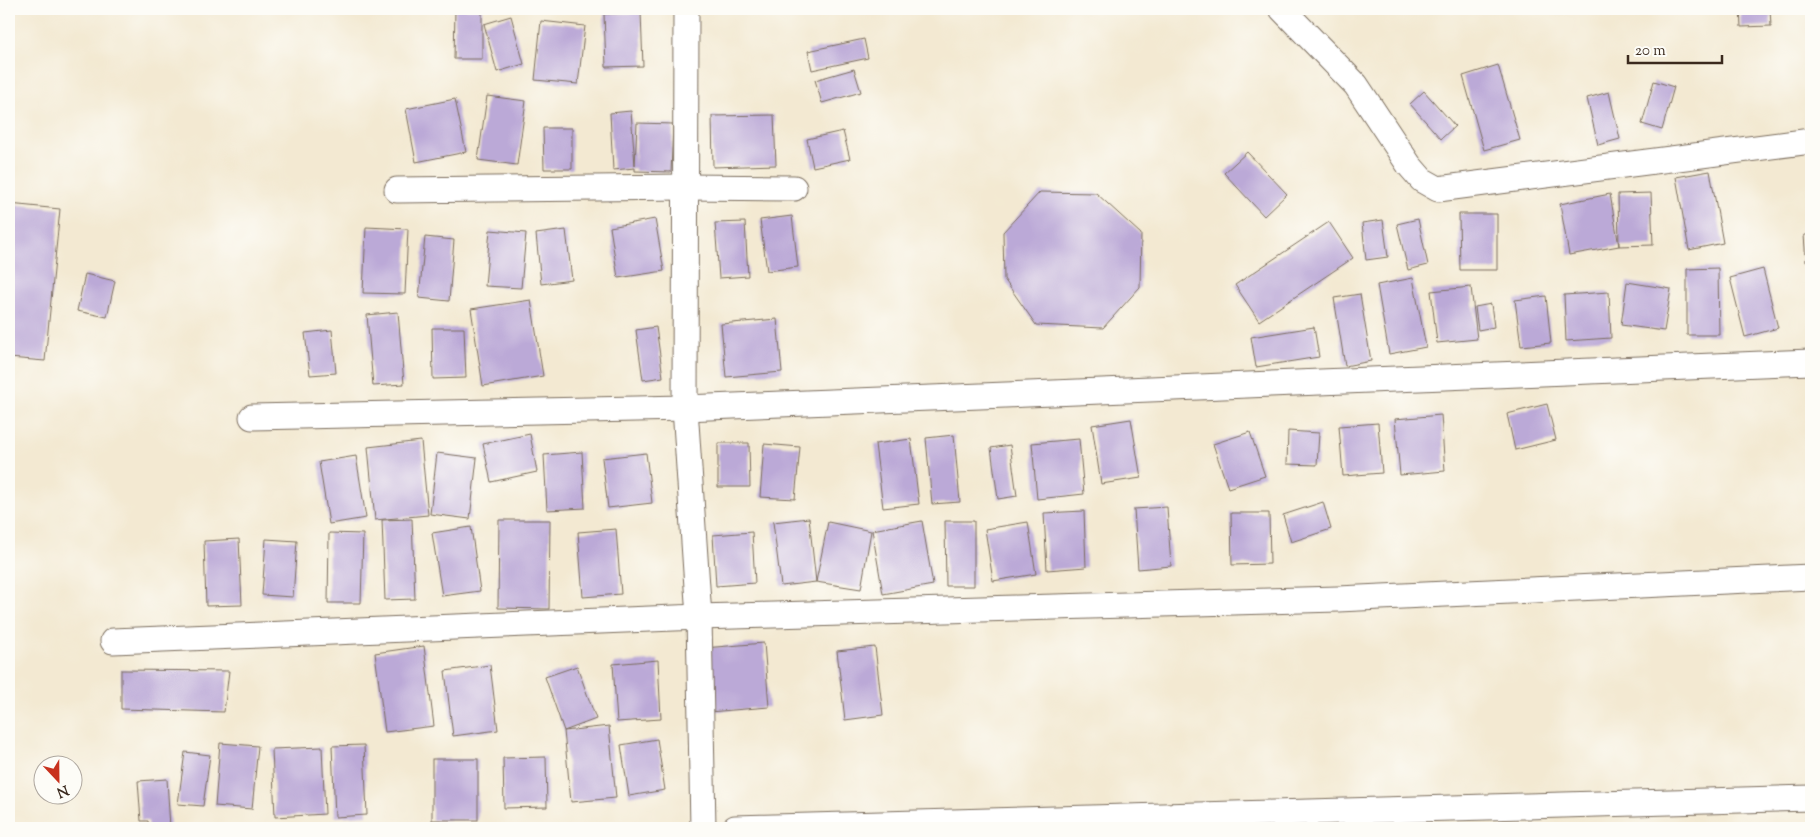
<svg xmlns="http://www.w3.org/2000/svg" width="1820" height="837" font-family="'Sorts Mill Goudy',serif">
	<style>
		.building { fill: #bba9d7 }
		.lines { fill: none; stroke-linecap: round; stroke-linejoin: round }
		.street-casing { stroke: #7b6d5d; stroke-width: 27 }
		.street { stroke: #fff; stroke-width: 25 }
	</style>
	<rect width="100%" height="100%" fill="#fdfcf7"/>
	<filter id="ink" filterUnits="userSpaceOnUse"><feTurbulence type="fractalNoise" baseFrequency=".02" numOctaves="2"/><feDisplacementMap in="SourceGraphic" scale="10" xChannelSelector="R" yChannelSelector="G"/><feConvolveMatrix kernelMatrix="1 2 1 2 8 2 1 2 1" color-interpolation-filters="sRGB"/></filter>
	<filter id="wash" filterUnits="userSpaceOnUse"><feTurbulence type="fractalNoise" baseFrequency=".0096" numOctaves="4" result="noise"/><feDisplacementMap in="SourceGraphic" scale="20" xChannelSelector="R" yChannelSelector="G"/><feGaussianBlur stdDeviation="1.12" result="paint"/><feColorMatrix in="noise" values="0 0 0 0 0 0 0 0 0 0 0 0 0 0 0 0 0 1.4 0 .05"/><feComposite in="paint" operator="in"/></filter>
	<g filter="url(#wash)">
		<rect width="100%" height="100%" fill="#f3e9d2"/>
		<g id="blocks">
			<g class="building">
				<polygon points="455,9 482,9 482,59 454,59"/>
				<polygon points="1740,9 1770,9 1771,26 1741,27"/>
				<polygon points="641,13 643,66 606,67 604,14"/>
				<polygon points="511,16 524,64 497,72 484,24"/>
				<polygon points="541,21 585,26 578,84 535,80"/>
				<polygon points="864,39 868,58 812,70 808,51"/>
				<polygon points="1498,65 1520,140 1484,150 1463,76"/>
				<polygon points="854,69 861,92 822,103 815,80"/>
				<polygon points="1654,81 1674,87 1662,130 1642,124"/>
				<polygon points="1424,91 1455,126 1441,139 1410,104"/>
				<polygon points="1609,92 1620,139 1598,145 1587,98"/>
				<polygon points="487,96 526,101 517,165 478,160"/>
				<polygon points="455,99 466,152 416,162 406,109"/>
				<polygon points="631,111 635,166 637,123 673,124 671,172 635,171 635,168 613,170 610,113"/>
				<polygon points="774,115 776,165 713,167 712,116"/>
				<polygon points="543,128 572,128 572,169 544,169"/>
				<polygon points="843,131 850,159 813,167 807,139"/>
				<polygon points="1247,152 1287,194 1264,216 1224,173"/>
				<polygon points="1710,171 1723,243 1689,250 1676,177"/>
				<polygon points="1040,192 1096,193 1141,234 1140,287 1103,328 1036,325 1004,279 1003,232"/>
				<polygon points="1651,193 1653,245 1619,246 1569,255 1560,204 1610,194 1619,246 1618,194"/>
				<polygon points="9,204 60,209 45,361 9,358"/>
				<polygon points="1459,214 1497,214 1497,270 1460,270"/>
				<polygon points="792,216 798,267 767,271 760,220"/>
				<polygon points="655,219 664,271 618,278 610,227"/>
				<polygon points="1418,219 1428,265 1408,270 1397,224"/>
				<polygon points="1383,220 1388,257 1366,260 1362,223"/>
				<polygon points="745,222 748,276 719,278 715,223"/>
				<polygon points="1329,222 1353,258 1259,321 1235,285"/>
				<polygon points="366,227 408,229 405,294 363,293"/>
				<polygon points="490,230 526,233 521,288 485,286"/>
				<polygon points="566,230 572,280 541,284 536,234"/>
				<polygon points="1804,235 1811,235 1811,261 1806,262"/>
				<polygon points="425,237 454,240 449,301 419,298"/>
				<polygon points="1718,268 1719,335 1687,335 1687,269"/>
				<polygon points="1763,269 1778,328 1745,337 1730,278"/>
				<polygon points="85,274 115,281 107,317 77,311"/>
				<polygon points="1413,278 1426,347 1389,354 1377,285"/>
				<polygon points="1627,282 1671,289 1664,331 1621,325"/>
				<polygon points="1471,287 1477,339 1437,343 1431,291"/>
				<polygon points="1609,292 1611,338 1566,341 1564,295"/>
				<polygon points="1360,294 1371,361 1345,366 1334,298"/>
				<polygon points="1546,296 1551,343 1521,346 1515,300"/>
				<polygon points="531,300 543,376 483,386 471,309"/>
				<polygon points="1491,304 1494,327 1478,330 1475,307"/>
				<polygon points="398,312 404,384 373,386 367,315"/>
				<polygon points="777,319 782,372 726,377 721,324"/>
				<polygon points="656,327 663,377 643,380 636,330"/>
				<polygon points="1314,327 1319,357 1256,367 1251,337"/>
				<polygon points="432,328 464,328 466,378 433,379"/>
				<polygon points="332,330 336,373 310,375 305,333"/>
				<polygon points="1547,404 1556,440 1515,450 1507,414"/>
				<polygon points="1441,415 1445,471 1400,475 1395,419"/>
				<polygon points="1131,419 1141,478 1101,484 1092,425"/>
				<polygon points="1378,423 1382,473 1343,476 1339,426"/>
				<polygon points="1288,431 1319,433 1317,465 1287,464"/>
				<polygon points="1250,432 1265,476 1228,488 1213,444"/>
				<polygon points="530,434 537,472 491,482 483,444"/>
				<polygon points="954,435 960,502 932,504 926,438"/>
				<polygon points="911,439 919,504 883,508 875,444"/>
				<polygon points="1079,439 1084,494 1037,499 1032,443"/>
				<polygon points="421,441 428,515 375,520 368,447"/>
				<polygon points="718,443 749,443 750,487 718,487"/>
				<polygon points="764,444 800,447 795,499 760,497"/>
				<polygon points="1010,445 1017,496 998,499 991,448"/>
				<polygon points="582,452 585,508 547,510 544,455"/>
				<polygon points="437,453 477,458 470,519 430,514"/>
				<polygon points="646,453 652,503 608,508 602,458"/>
				<polygon points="356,456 366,518 329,524 319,462"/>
				<polygon points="1323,502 1331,529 1291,542 1283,515"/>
				<polygon points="1167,507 1171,566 1138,569 1134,509"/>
				<polygon points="1084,511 1086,567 1047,570 1044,513"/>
				<polygon points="1231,513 1269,513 1270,564 1232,565"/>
				<polygon points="809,518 816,582 828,522 871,531 861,589 816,582 781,586 773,522"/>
				<polygon points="412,519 415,599 385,600 382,520"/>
				<polygon points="499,520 550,520 549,609 498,608"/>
				<polygon points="922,521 933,585 883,594 872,530"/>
				<polygon points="945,521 974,521 974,586 946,586"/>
				<polygon points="1028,522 1036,574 993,581 985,529"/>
				<polygon points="471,527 480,591 442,596 432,533"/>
				<polygon points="616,529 621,594 583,597 578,532"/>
				<polygon points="752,532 755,583 716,586 713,535"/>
				<polygon points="329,533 363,534 361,603 328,603"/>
				<polygon points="239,539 242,605 206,606 204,541"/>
				<polygon points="266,539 297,541 293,597 262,595"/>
				<polygon points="764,643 769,707 709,712 704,648"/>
				<polygon points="424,646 434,726 385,732 375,653"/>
				<polygon points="875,647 883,715 845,720 837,651"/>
				<polygon points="658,660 661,719 617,722 613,664"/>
				<polygon points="490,665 498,730 453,736 445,671"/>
				<polygon points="577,666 596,719 564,731 545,677"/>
				<polygon points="121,670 229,671 224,712 121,709"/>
				<polygon points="609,726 616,798 571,802 564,731"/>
				<polygon points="657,739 665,790 629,796 621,745"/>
				<polygon points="220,743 258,746 252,809 215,806"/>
				<polygon points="364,745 367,815 335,817 332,746"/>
				<polygon points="322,747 325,814 275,817 272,749"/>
				<polygon points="185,752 210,755 203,806 178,804"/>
				<polygon points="546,757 547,807 504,808 503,758"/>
				<rect x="432" y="759" width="46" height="61"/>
				<polygon points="167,779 170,828 149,828 148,821 141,821 138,781"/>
			</g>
		</g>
	</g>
	<g filter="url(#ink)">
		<use href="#blocks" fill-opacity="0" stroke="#7b6d5d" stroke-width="1"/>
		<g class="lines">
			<defs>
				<g id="street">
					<polyline points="686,9 685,408 699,617 703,828"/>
					<polyline points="1282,9 1356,85 1409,165 1422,180 1438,189 1811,141"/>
					<polyline points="397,190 685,187 794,188"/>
					<polyline points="252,417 685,408 1811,362"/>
					<polyline points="113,641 699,617 1338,599 1811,577"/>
					<polyline points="735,828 1811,798"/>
				</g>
			</defs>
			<use href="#street" class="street-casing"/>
			<use href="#street" class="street"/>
		</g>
	</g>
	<rect width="1820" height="837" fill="none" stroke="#fdfcf7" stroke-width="30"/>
	<g transform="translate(58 780) rotate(158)"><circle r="24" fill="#fdfcf7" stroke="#afa8a0"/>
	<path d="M0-4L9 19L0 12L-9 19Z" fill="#c8321e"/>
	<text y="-8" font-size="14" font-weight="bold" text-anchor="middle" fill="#3b2a1e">N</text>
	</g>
	<path d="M1628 55v8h94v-8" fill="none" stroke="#3b2a1e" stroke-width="2.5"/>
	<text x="1635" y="55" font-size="15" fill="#3b2a1e" stroke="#fdfcf7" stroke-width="4" paint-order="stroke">20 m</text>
</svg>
